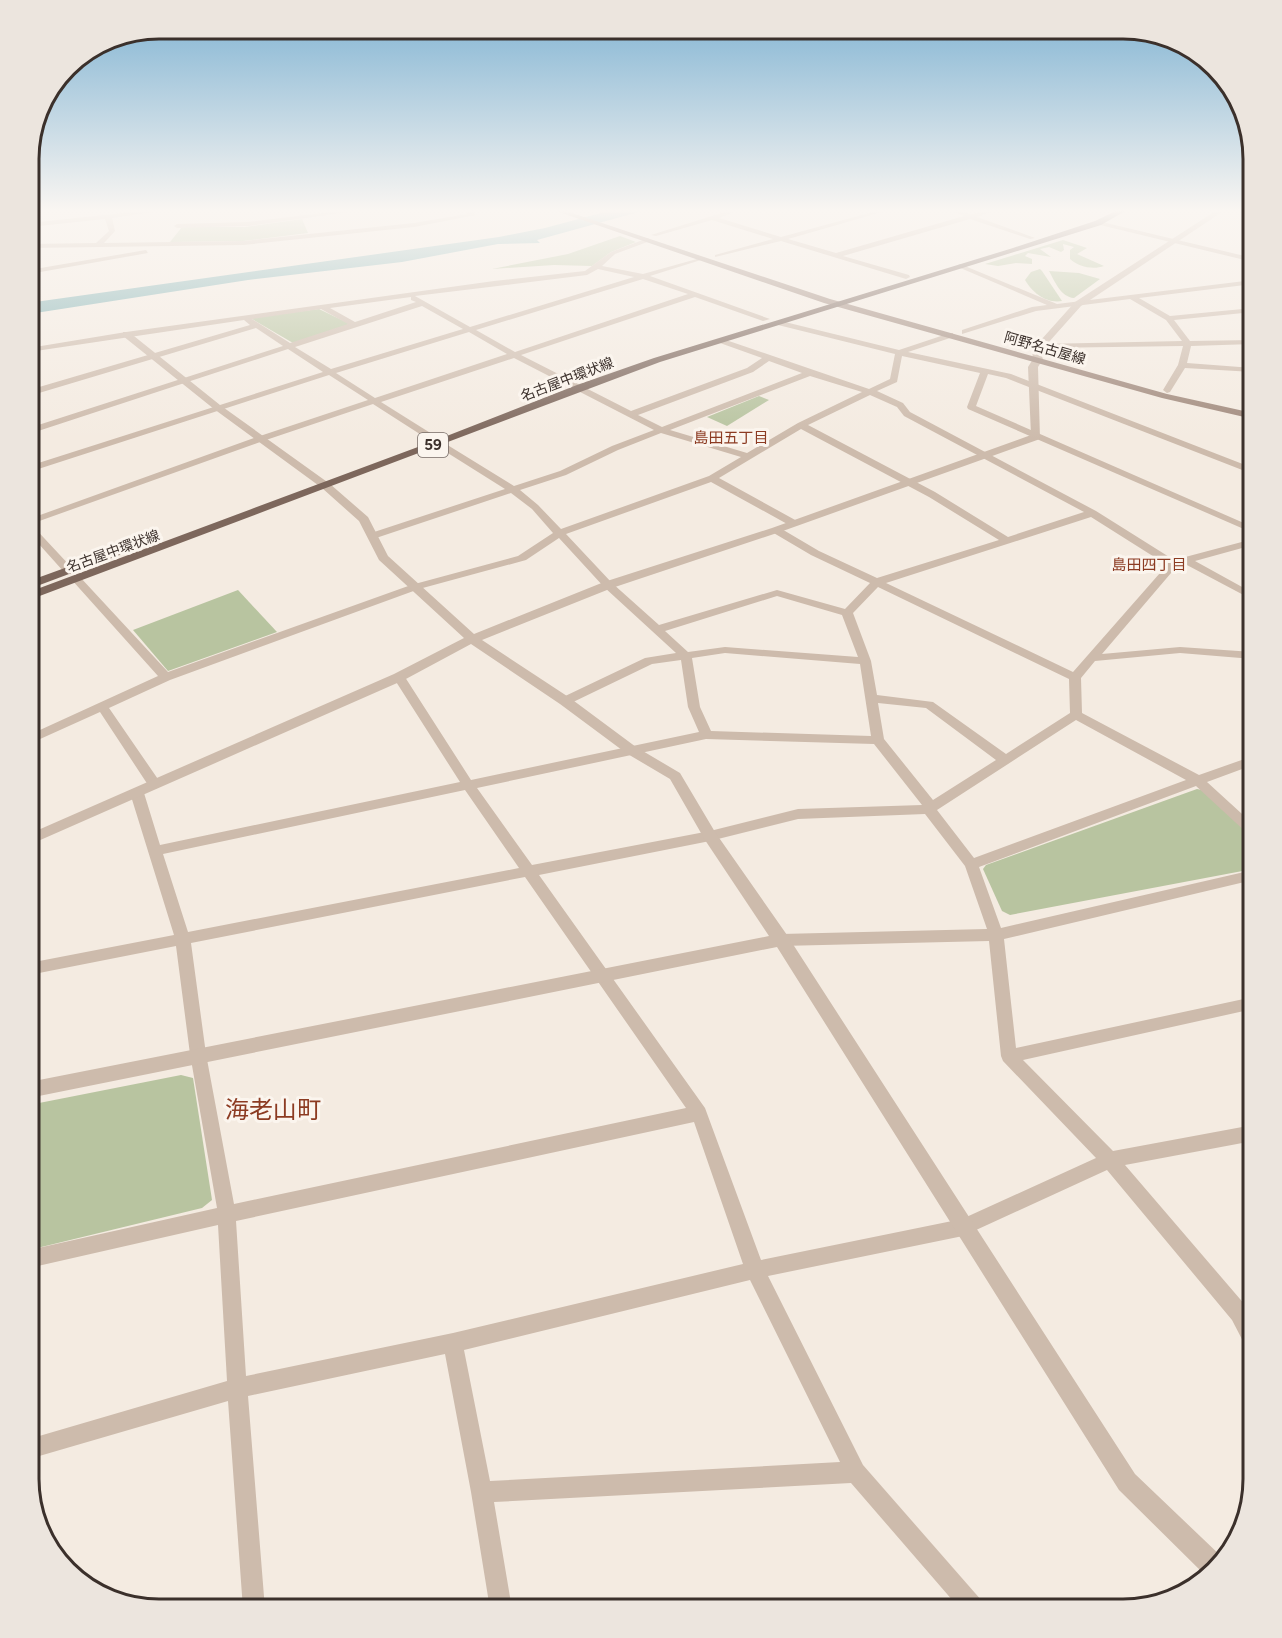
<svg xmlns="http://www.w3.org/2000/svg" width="1282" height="1638" font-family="Figtree,'Noto Sans JP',sans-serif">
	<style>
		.green { fill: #b8c4a0 }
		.water { fill: #7fb0b2 }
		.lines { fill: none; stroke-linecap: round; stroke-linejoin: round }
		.minor { fill: #cdbbac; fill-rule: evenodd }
		.tertiary { fill: #cdbbac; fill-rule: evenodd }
		.secondary { fill: #a18a7d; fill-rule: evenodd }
		.primary { fill: #7d675c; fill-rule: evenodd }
		.labels { text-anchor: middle; stroke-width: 6; stroke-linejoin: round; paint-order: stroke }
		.far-street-label { font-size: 14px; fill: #3b302b; stroke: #fbf5ee }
		.far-neighbourhood-label { font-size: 15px; fill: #8c3b22; stroke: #fbf5ee }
		.shield { fill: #fbf5ee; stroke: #756b66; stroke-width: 1.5 }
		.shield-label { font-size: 15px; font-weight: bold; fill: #3b302b }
		.near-quarter-label { font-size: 24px; fill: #8c3b22; stroke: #fbf5ee }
		.rim { fill: none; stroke: #3b302b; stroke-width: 3 }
	</style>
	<rect width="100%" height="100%" fill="#f4ebe1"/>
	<g class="green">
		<polygon points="302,219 308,233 243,241 170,242 182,227 245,227"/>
		<polygon points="620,236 636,242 611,252 592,266 554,265 492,269 568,254"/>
		<path d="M 1063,240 L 1087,248 L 1077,254 L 1104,266 C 1093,270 1079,267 1070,259 L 1070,250 L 1074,247 L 1063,244 L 1064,250 L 1061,252 L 1049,247 L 1040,249 L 1051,257 L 1028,253 L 1025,256 L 1032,259 L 1032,264 L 1016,263 L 998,266 L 985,264 Z"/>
		<path d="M 1040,269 L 1042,271 L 1062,301 C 1046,304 1032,292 1025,280 L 1031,272 Z"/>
		<path d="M 1049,271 L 1079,273 L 1100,279 L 1074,298 C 1061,297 1055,282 1049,271 Z"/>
		<polygon points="319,309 350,324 293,343 252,319 255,317"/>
		<polygon points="759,396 769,400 727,426 707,417"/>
		<polygon points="238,590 277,632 168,671 133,630"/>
		<polygon points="1197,789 1207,791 1253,835 1253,869 1010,915 1002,911 983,869 986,865"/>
		<polygon points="181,1075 193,1078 212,1200 202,1208 29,1250 29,1105"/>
	</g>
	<polygon class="water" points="612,210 646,210 537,240 540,243 498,244 402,262 248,280 29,314 29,303 42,301 499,237 545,228"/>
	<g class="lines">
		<g class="minor">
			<polygon points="151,210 168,210 112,218 115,231 104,243 243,241 414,223 467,214 463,210 470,210 476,215 414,227 243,245 29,248 29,244 96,243 109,231 105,219 29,227 29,223"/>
			<polygon points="347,210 363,210 248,226 177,228 174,226 177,224 248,222"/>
			<polygon points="731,210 740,210 719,218 781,237 880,210 889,210 788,239 836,253 964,216 949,210 957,210 971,214 996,210 977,217 1035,238 1030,239 970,219 843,256 909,275 910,277 906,279 781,241 715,257 715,255 773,239 712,220 656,236 651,235"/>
			<polygon points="1098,221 1253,258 1253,262 1096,224"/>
			<path d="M 648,238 L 650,241 L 615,254 L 602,266 L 643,274 L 704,257 L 704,259 L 650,276 L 770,319 L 763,321 L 695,297 L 521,355 L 631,411 L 747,368 L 762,358 L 720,343 L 719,341 L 723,339 L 869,389 L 890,379 L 895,354 L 778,325 L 778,321 L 781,321 L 899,350 L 950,333 L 953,333 L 953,337 L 908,352 L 1011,374 L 1253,468 L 1253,474 L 1250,473 L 1006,378 L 988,374 L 976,406 L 1253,527 L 1253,533 L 968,409 L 967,407 L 980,373 L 902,356 L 897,382 L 877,391 L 903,403 L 910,412 L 1096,511 L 1174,560 L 1253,539 L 1253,545 L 1195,561 L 1253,593 L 1253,600 L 1185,564 L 1177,566 L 1102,654 L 1180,647 L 1253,652 L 1253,659 L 1180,653 L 1095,661 L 1081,678 L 1082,713 L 1199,775 L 1253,756 L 1253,765 L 1207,782 L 1253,824 L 1253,836 L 1248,834 L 1196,786 L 979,867 L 1001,928 L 1253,870 L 1253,880 L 1004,939 L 1016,1048 L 1253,997 L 1253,1009 L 1023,1060 L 1113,1151 L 1253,1125 L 1253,1141 L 1125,1165 L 1246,1306 L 1253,1321 L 1253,1350 L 1246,1347 L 1232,1320 L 1107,1170 L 963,1236 L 768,1276 L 863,1465 L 982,1601 L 985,1609 L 960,1609 L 851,1483 L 494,1502 L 512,1609 L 490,1609 L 471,1492 L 445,1354 L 248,1396 L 265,1609 L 243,1609 L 228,1401 L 29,1459 L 29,1439 L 227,1381 L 218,1225 L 29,1268 L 29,1250 L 217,1208 L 190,1054 L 176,946 L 29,975 L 29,963 L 174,935 L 130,793 L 132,790 L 142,790 L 144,793 L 160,845 L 460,782 L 393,677 L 395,674 L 403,674 L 471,780 L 699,732 L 688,707 L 681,660 L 652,664 L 569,704 L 561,704 L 559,701 L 561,698 L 645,658 L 676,653 L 604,587 L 559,538 L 526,560 L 419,589 L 170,680 L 109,708 L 162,785 L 155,789 L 150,788 L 100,712 L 29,744 L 29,735 L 158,676 L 71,579 L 72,577 L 80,577 L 168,672 L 411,585 L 518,556 L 553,533 L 532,509 L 511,493 L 376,538 L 368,538 L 368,534 L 505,489 L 435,445 L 435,441 L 441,441 L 514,486 L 560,471 L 612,446 L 654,430 L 514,358 L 381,402 L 432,434 L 432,438 L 426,438 L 373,404 L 263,441 L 31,524 L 72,568 L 72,572 L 64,572 L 29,533 L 29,519 L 257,437 L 368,400 L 329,375 L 29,472 L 29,466 L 323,372 L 288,349 L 29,434 L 29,428 L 283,346 L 256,328 L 29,396 L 29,390 L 250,325 L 244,320 L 29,352 L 29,348 L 126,332 L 494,281 L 585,271 L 611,252 ZM 598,269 L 634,277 L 470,327 L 415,296 L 587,275 ZM 643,279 L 688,294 L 515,352 L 476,330 ZM 411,297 L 411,300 L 416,302 L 355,322 L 330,308 ZM 422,306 L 463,329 L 331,369 L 295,347 ZM 321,309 L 348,324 L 290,343 L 252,319 ZM 469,332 L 507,354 L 375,398 L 336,373 ZM 769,361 L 802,373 L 662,427 L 638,415 L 753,372 ZM 810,376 L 862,392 L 798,423 L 747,453 L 670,430 ZM 870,395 L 897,407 L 904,416 L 1084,512 L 1008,537 L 935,492 L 808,425 ZM 801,429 L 929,497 L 999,540 L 877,578 L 819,551 L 780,528 L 772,528 L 772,532 L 811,555 L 870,583 L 845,609 L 777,590 L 659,625 L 612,583 L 566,534 L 711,482 L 789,525 L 797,525 L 797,521 L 719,478 ZM 661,433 L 741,457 L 709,476 L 561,529 L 538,505 L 520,490 L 566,475 L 618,450 ZM 1091,517 L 1167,565 L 1073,672 L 886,583 ZM 878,587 L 1069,679 L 1070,713 L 1006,754 L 933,702 L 877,695 L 871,661 L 853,613 ZM 777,596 L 842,615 L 858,657 L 725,647 L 688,652 L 665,631 ZM 725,653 L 860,664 L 871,736 L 711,731 L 700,707 L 692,658 ZM 878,703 L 926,708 L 996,760 L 933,800 L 884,739 ZM 1076,720 L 1186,780 L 974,858 L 937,810 ZM 706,739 L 874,744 L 922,805 L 798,809 L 710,831 L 532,865 L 477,788 ZM 465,790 L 519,868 L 188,932 L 163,854 ZM 925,814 L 965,866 L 987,929 L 781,934 L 776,936 L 774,940 L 776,944 L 781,946 L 989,941 L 1001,1056 L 1003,1061 L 1096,1158 L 962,1219 L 761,1260 L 705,1108 L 539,875 L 710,841 L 798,819 ZM 525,877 L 686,1108 L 234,1204 L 206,1054 L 191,943 ZM 694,1122 L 743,1264 L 453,1333 L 246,1376 L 236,1221 ZM 750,1280 L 840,1462 L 490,1481 L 464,1350 Z"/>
			<polygon points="146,250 148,253 29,274 29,270"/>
			<polygon points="960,264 1057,304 1253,280 1253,284 1139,298 1170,316 1253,308 1253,312 1174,320 1190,341 1253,340 1253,344 1191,346 1187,363 1253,368 1253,372 1185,368 1170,392 1167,393 1163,390 1178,365 1183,346 1042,348 1038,346 1042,344 1182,341 1166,320 1130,299 1036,311 962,334 962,330 1032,307 1047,305 958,267 958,265"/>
		</g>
		<polygon class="tertiary" points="1217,210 1225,210 1081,306 1040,352 1043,359 1038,367 1040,439 780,532 612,588 482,640 570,698 636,747 680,773 715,832 787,935 1135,1474 1223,1558 1206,1576 1119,1490 777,947 29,1098 29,1082 769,936 705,840 670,779 626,753 560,704 471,644 404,680 29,845 29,834 394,674 464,638 379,560 359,521 322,488 214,409 123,336 123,332 129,332 220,405 330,484 368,517 388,556 474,634 604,582 772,528 1031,435 1028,367 1033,359 1032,350 1075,302"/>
		<polygon class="secondary" points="553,210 563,210 830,299 1167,394 1253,413 1253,419 1162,398 824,303"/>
		<g class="primary">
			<polygon points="1118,210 1127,210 1101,225 660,362 29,600 29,592 434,441 577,385 654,358 1013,248 1095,221"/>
			<polygon points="153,536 159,539 157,541 29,589 29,581"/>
		</g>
	</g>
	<linearGradient id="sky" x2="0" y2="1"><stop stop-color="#7eb2d2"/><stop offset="0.48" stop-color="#faf6f2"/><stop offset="1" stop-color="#faf6f2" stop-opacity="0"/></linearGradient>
	<rect width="1282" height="439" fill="url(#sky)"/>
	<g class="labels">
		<g class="far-street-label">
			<text transform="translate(1045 348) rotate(16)" y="5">阿野名古屋線</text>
			<text transform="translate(567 379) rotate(-21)" y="5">名古屋中環状線</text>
			<text transform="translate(113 551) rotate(-20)" y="5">名古屋中環状線</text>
		</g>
		<g class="far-neighbourhood-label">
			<text x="731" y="443">島田五丁目</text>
			<text x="1149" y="570">島田四丁目</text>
		</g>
		<rect class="shield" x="418" y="433" width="30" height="24" rx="4.5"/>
		<g class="shield-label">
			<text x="433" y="450">59</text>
		</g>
		<g class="near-quarter-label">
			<text x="273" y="1118">海老山町</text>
		</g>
	</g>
	<path d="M0 0H1282V1638H0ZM159 39H1123A120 120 0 0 1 1243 159V1479A120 120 0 0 1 1123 1599H159A120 120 0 0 1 39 1479V159A120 120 0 0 1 159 39Z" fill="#ece5de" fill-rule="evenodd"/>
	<path class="rim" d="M159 39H1123A120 120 0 0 1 1243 159V1479A120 120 0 0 1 1123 1599H159A120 120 0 0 1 39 1479V159A120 120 0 0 1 159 39Z"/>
</svg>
